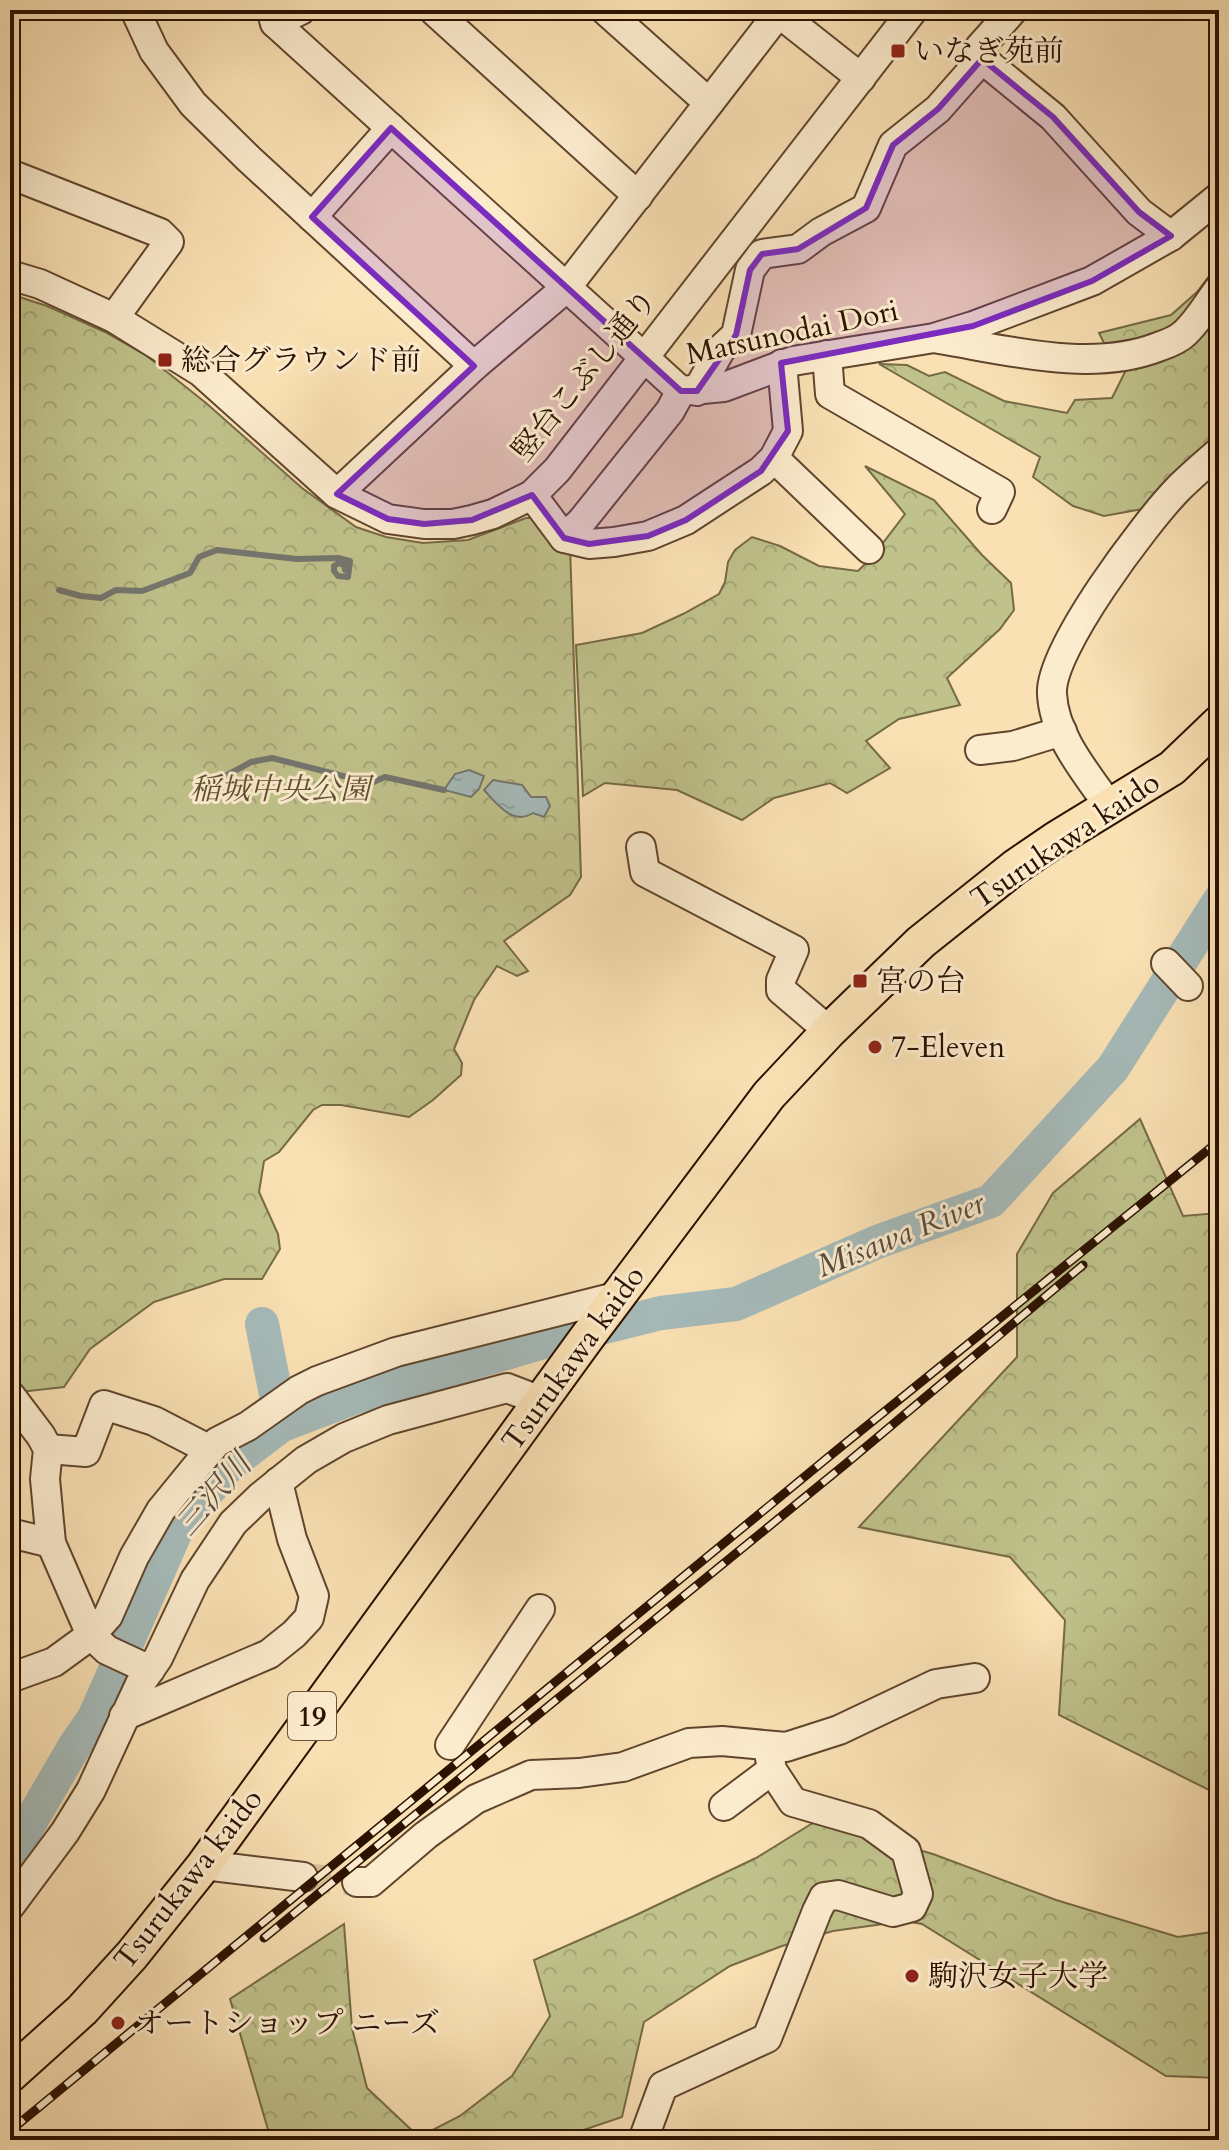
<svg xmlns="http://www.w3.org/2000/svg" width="1229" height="2150" font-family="Cardo,'Noto Serif JP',serif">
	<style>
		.forest { fill: url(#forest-crowns); stroke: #766a46; stroke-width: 2 }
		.water { fill: url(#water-ripples); stroke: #74766f; stroke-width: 2 }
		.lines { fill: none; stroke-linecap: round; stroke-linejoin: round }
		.stream { stroke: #74766f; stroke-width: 6 }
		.river { stroke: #a5bab9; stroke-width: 34 }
		.minor-tunnel { stroke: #dbc299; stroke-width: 28; stroke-dasharray: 28 14; stroke-linecap: butt }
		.minor-casing { stroke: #5f452d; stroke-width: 32 }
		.major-casing { stroke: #2b1100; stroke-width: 38 }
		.minor { stroke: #fcecce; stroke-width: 28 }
		.major { stroke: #fae1b4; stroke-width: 34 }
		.rail-casing { stroke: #2b1100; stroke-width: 9 }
		.rail { stroke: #fcecce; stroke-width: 6; stroke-dasharray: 18; stroke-linecap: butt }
		.marked { fill: #7b2cbf; fill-opacity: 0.2; stroke: #7b2cbf; stroke-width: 6; stroke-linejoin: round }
		.poi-dot { fill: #8f2418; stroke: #fcecce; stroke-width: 3 }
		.labels { text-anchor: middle; stroke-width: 6; stroke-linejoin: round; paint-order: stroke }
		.shield { fill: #fcecce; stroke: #6a533e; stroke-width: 2 }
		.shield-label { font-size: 28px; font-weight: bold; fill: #2b1100 }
		.poi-label { font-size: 30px; fill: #2b1100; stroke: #fcecce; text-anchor: start }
		.street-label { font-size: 30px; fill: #2b1100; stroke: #fcecce }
		.park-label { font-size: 30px; font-style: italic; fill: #5f4f31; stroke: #fcecce }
		.water-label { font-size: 32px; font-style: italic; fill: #564c41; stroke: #fcecce }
	</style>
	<defs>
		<pattern id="forest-crowns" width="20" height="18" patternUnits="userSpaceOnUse" patternTransform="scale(2)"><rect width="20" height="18" fill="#c0c28b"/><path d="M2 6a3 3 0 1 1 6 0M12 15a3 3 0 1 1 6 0" fill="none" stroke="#a5a676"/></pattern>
		<pattern id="water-ripples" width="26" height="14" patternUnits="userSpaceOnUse" patternTransform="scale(2)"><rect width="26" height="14" fill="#a5bab9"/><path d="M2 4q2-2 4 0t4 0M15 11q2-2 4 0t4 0" fill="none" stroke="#8e9f9d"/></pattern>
	</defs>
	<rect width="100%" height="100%" fill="#fae1b4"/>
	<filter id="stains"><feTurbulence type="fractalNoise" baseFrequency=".0025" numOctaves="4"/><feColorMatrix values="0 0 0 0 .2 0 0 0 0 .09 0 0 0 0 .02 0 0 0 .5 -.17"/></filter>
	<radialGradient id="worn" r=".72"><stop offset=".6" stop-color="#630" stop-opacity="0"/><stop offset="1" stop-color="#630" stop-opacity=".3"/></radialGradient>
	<g class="forest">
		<polygon points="1219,263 1219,438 1148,508 1104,516 1073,506 1033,477 1040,457 879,364 907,365 929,376 945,372 1004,401 1067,413 1075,400 1112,398 1130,362 1107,349 1099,333 1171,315 1197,292"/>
		<polygon points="10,294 47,306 105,332 147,356 206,403 302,488 356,527 386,537 423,543 468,540 526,518 538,518 570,546 581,877 570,895 504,941 528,971 517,976 497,966 474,1000 454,1049 462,1063 461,1075 433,1100 409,1117 341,1105 322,1105 313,1110 279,1152 264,1161 259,1192 278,1234 280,1249 262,1279 224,1279 154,1302 90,1349 64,1387 20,1392 10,1354"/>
		<polygon points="865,466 934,500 982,555 1011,583 1014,610 1000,629 947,678 960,705 899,719 866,741 890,768 847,793 830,783 774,798 742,820 677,790 605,783 583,796 576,645 642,633 683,614 719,594 725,582 728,562 735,550 752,537 780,546 819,566 858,571 873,556 905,514"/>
		<polygon points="1140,1119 1183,1216 1219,1213 1219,1795 1059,1715 1065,1620 1010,1557 859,1527 1017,1357 1017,1254 1053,1193"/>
		<polygon points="816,1821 933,1854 1056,1900 1178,1937 1219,1931 1219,2078 1166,2076 922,1924 905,1921 833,1931 782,1946 730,1966 644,2022 622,2117 554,2140 271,2140 230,1999 344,1924 352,2028 367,2088 419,2137 460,2116 512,2076 550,2016 534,1960 634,1916 756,1858"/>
	</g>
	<g class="water">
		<polygon points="469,770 484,776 479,789 471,797 444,790 455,774"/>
		<path d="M 493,780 L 522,785 L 531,797 L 546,797 L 550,806 L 544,817 L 533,813 C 513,826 497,804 484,790 Z"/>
	</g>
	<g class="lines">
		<g class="stream">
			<polyline points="59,590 81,596 101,598 116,590 142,591 190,573 199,557 217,550 297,559 338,558 350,561 348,577 338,576 334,571 334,566 339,563 344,565 345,570"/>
			<polyline points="218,780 251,762 272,758 371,783 385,777 444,790"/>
		</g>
		<g class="river">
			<polyline points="262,1324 282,1425"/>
			<polyline points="10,1857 74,1747 94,1718 177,1529 229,1465 282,1425 353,1398 540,1343 661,1313 736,1304 877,1242 991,1201 1113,1068 1219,901"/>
		</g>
		<polyline class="minor-tunnel" points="303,1877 357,1882"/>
		<defs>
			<g id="minor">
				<polyline points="135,10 154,51 193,104 249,159 474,366"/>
				<polyline points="271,10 275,23 681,391 724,387 793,361 934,338 973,326 1092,281 1171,236 1219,197"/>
				<polyline points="433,10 638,196"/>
				<polyline points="605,10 709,103"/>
				<polyline points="775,10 861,78"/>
				<polyline points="1013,10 980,47 982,59 1053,117 1139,212 1171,236"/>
				<polyline points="275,23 301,10"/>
				<polyline points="10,174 160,233 169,242 114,318"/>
				<polyline points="312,217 391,128"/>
				<polyline points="10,275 40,284 114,318 201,372 337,494 388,519 424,524 453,524 472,520 493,514 532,495 557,470 913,10"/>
				<path d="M 939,339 C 1007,350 1091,373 1158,347 C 1167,344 1178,340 1185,333 C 1198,321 1208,303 1219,289"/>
				<polyline points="827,355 830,394 1000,492 992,509"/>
				<polyline points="697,391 721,349 736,335 750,270 762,254 798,249 821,232 866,208 893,145 938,109 982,59"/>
				<polyline points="774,458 869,549"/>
				<polyline points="337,494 474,366 566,288 781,10"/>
				<polyline points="532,495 564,538 581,522 670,411 681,391"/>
				<polyline points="564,538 589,544 614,542 648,536 686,520 761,471 774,458 788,431 782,364"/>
				<polyline points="980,750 1013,746 1062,731"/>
				<path d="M 1110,807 C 1087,774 1054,736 1052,694 C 1049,650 1146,522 1178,489 C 1191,476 1205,464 1219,452"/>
				<polyline points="641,847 645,872 794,950 781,980 781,990 829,1031"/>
				<polyline points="1166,963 1188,986"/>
				<polyline points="10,1395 41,1436 48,1449 45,1479 51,1543 91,1635 107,1650 150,1670"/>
				<polyline points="48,1449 86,1452 104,1405 154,1421 210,1450"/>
				<polyline points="10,1533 51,1543"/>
				<polyline points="10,1678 54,1662 91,1635 108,1616 134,1557 161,1510 210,1450 217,1442 248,1426 299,1390 317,1381 396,1352 619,1296"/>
				<polyline points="124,1716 269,1654 294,1634 309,1618 314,1596 292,1539 278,1482"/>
				<polyline points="450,1745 540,1609"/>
				<polyline points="724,1806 772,1770"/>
				<polyline points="204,1865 303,1877"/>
				<polyline points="357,1882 371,1882 426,1835 476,1799 531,1775 579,1773 623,1767 689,1743 722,1741 786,1747 839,1730 936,1684 975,1678"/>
				<polyline points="10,1906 65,1832 91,1790 140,1684 158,1658 195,1580 233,1523 260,1497 306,1460 344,1438 388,1420 507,1388 541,1401"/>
				<polyline points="643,2140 663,2086 767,2038 817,1911 824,1897 838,1895 893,1912 912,1907 918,1894 906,1851 869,1824 793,1802 772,1770 768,1746"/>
			</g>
			<polyline id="major" points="10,2075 82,2010 132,1955 204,1865 588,1336 769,1095 829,1031 921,942 1015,867 1056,839 1172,768 1219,723"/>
		</defs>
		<use href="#minor" class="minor-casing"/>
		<use href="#major" class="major-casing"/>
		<use href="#minor" class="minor"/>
		<use href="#major" class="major"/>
		<defs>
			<g id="rail">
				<polyline points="264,1938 848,1462 1083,1265"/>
				<polyline points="10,2131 837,1450 1219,1141"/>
			</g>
		</defs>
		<use href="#rail" class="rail-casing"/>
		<use href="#rail" class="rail"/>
	</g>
	<path class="marked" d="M 982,59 L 1053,117 L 1139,212 L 1171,236 L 1092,281 L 973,326 L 781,363 L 788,431 L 761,471 L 686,520 L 648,536 L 589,544 L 564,538 L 532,495 L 472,520 L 424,524 L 388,519 L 337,494 L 474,366 L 312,217 L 391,128 L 681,391 L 697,391 L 736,335 L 750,270 L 762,254 L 798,249 L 866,208 L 893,145 L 938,109 Z"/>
	<g class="poi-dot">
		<rect x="890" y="43" width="16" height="16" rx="4"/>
		<rect x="157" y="352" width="16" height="16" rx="4"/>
		<rect x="852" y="973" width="16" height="16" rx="4"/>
		<circle cx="875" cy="1047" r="8"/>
		<circle cx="912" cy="1976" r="8"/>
		<circle cx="118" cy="2023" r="8"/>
	</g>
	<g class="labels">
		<rect class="shield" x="288" y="1692" width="48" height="48" rx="6"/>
		<g class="shield-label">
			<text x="312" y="1726">19</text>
		</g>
		<g class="poi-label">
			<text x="914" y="61">いなぎ苑前</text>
			<text x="181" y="370">総合グラウンド前</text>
			<text x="876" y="991">宮の台</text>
			<text x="891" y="1057">7-Eleven</text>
			<text x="928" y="1986">駒沢女子大学</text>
			<text x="134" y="2033">オートショップ ニーズ</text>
		</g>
		<g class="street-label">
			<text transform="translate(792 332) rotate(-12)" y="10">Matsunodai Dori</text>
			<text transform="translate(584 375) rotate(-51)" y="10">竪台こぶし通り</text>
			<text transform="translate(1065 840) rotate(-34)" y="10">Tsurukawa kaido</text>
			<text transform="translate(573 1358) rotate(-54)" y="10">Tsurukawa kaido</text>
			<text transform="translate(188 1879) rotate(-52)" y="10">Tsurukawa kaido</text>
		</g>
		<g class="park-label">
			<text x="280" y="799">稲城中央公園</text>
		</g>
		<g class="water-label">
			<text transform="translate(900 1234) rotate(-22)" y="11">Misawa River</text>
			<text transform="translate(213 1494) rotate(-49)" y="11">三沢川</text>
		</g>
	</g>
	<rect width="1229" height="2150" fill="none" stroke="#fae1b4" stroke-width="40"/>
	<rect x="12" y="12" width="1205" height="2126" fill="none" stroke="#2b1100" stroke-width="4"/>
	<rect x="20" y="20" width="1189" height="2110" fill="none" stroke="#2b1100" stroke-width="2"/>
	<rect width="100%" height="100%" filter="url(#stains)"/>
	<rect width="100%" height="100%" fill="url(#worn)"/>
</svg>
